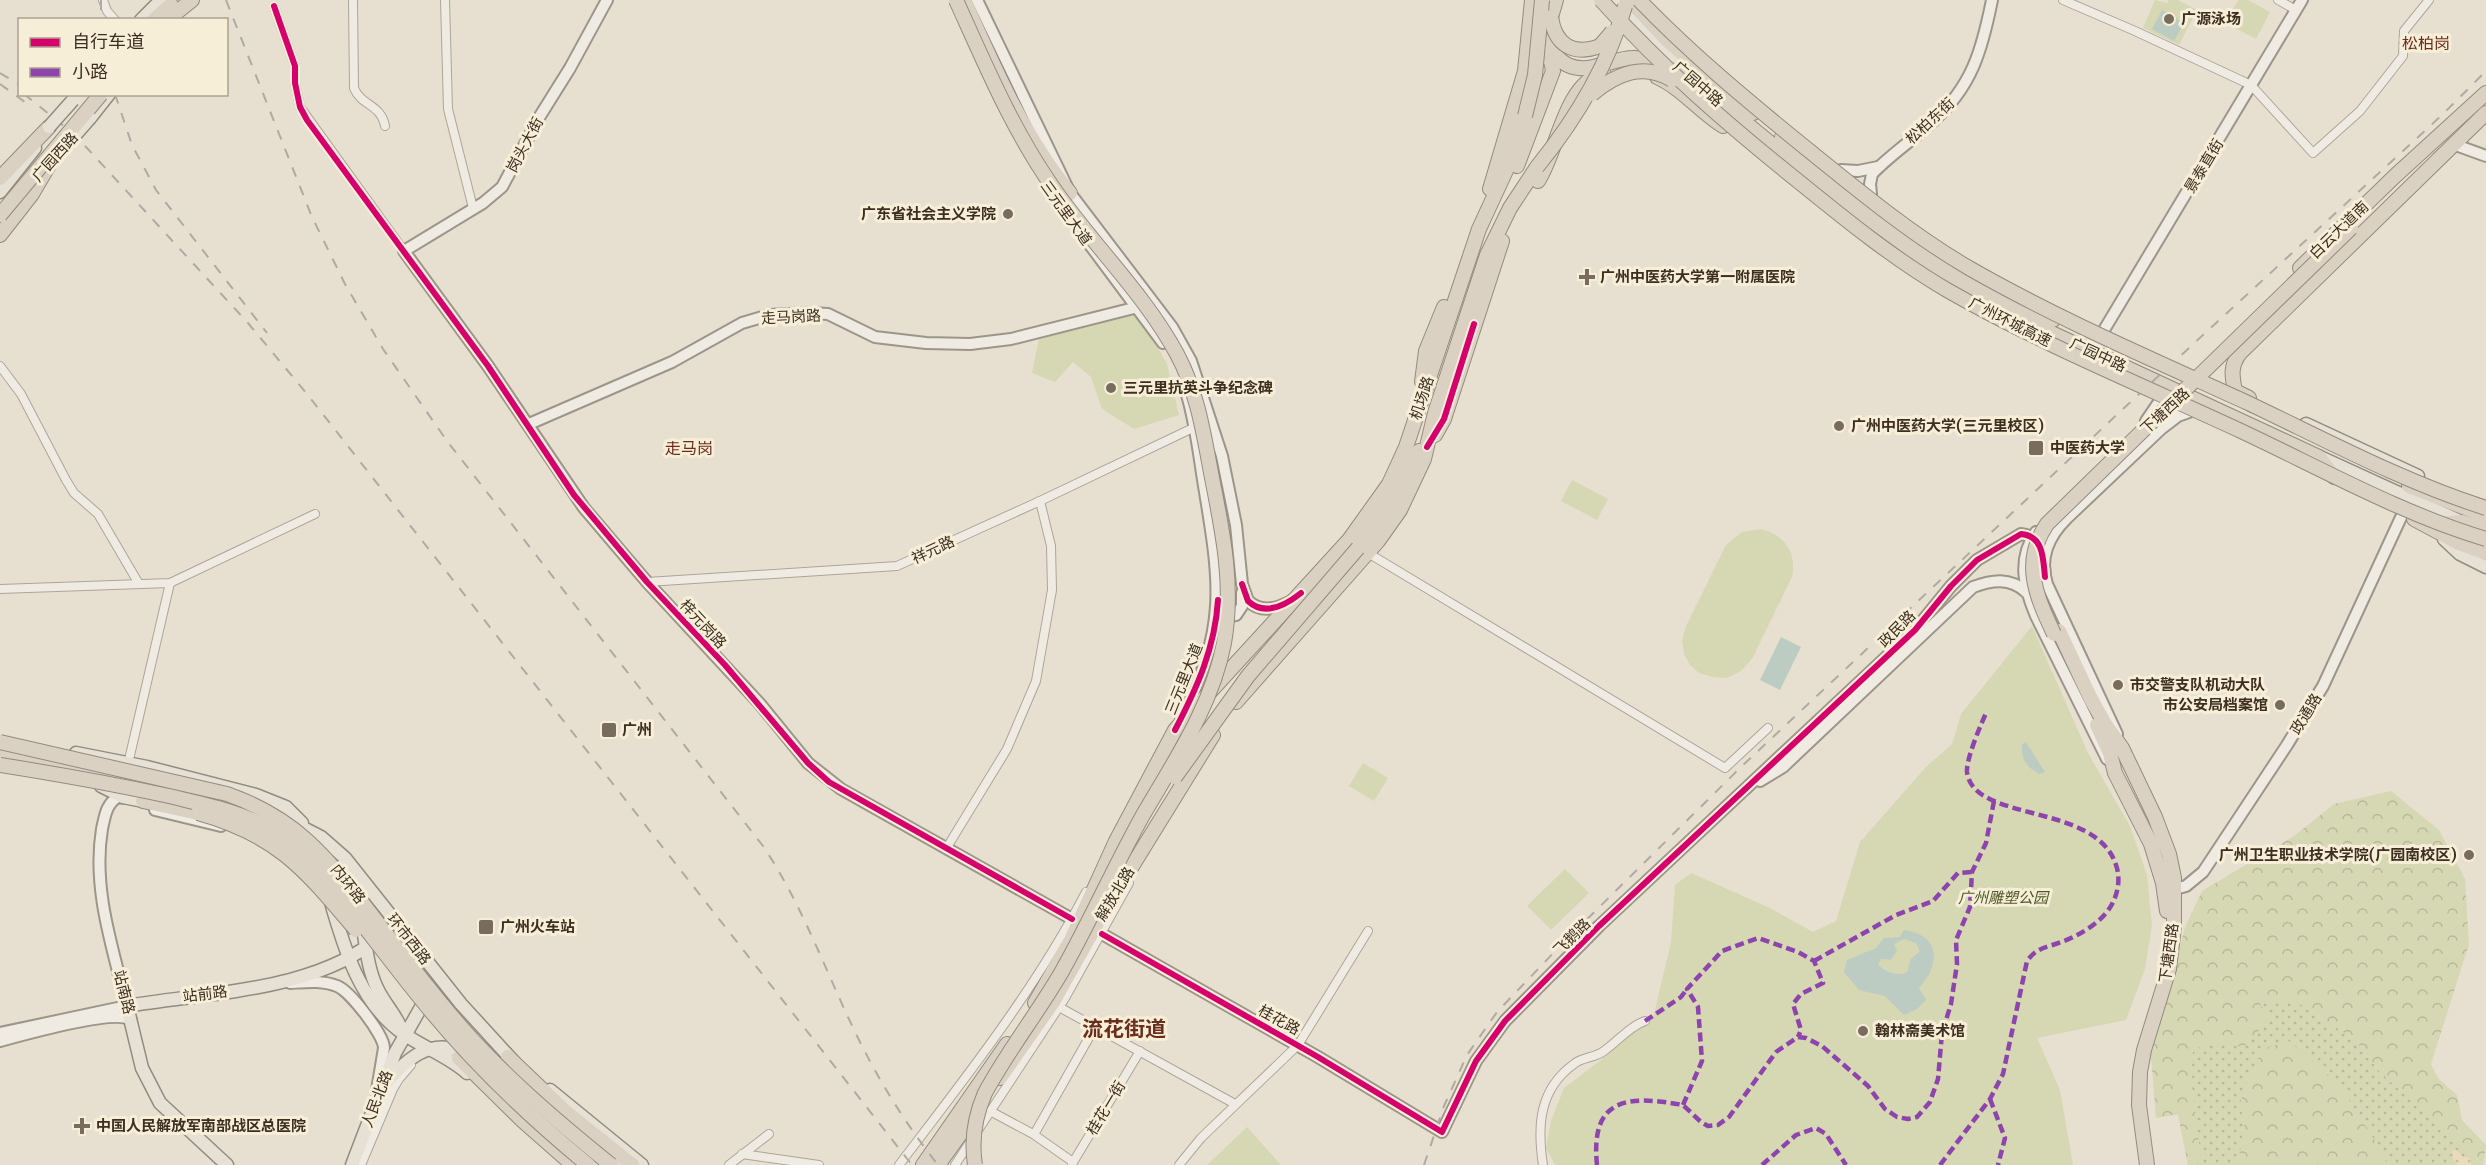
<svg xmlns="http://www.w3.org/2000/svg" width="2486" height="1165" font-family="Merriweather,'Noto Sans SC',serif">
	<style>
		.grass { fill: url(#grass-dots) }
		.forest { fill: url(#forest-crowns) }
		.sand { fill: url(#sand-dots) }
		.green { fill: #d6d7b3 }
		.water { fill: #bcccc2; fill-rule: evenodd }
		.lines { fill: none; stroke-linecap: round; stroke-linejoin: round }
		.street-casing { stroke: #ada599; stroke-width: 10 }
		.secondary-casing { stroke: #9c958a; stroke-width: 14 }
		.primary-casing { stroke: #928b80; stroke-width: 15 }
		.highway-casing { stroke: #928b80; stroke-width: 16 }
		.street { stroke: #efebe3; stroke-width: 8 }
		.secondary { stroke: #efebe3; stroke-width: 10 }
		.primary { stroke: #e6e1d4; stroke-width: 12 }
		.highway { stroke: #dad1c2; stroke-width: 14 }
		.rail { stroke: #afaaa2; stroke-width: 2; stroke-dasharray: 10 10; stroke-linecap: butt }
		.primary-bridge-casing { stroke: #928b80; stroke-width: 15; stroke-linecap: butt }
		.highway-bridge-casing { stroke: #928b80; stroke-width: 16; stroke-linecap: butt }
		.primary-bridge { stroke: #e6e1d4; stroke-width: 12 }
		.highway-bridge { stroke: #dad1c2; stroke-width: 14 }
		.quiet { stroke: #8e44ad; stroke-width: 4.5; stroke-dasharray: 9 4.5; stroke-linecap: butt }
		.cycleway-casing { stroke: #f7eed8; stroke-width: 10 }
		.cycleway { stroke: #d6006c; stroke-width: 6 }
		.poi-dot { fill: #786c5e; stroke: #f7eed8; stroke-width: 2 }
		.labels { text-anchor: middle; stroke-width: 6; stroke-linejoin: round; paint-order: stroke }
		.poi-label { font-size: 15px; font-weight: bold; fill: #3d2e20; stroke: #f7eed8; text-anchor: start }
		.street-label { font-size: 15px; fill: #3d2e20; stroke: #f7eed8 }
		.park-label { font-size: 15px; font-style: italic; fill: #4d5a26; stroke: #f7eed8 }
		.neighbourhood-label { font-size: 16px; fill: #6b2e1e; stroke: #f7eed8 }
		.district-label { font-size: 21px; font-weight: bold; fill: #6b2e1e; stroke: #f7eed8 }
	</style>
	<defs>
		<pattern id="grass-dots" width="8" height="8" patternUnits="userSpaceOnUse" patternTransform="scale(1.5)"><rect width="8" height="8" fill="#d6d7b3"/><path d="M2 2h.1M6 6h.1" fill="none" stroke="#b9b99a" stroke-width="1.8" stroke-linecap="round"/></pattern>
		<pattern id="forest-crowns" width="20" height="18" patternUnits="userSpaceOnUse" patternTransform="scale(1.5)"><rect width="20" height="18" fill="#d6d7b3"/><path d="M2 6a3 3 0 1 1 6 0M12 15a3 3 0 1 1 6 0" fill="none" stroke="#b9b99a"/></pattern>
		<pattern id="sand-dots" width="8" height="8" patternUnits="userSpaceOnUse" patternTransform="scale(1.5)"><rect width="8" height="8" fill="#eadcb9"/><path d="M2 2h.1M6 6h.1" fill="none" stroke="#cabd9f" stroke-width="1.8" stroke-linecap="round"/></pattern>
	</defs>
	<rect width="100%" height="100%" fill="#e7e0d1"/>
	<polygon class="grass" points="2265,1002 2297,1002 2354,1039 2380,1072 2484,1165 2188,1165 2178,1114 2156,1118 2151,1053"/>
	<g class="forest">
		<path d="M 2391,791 L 2439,830 L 2465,879 L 2469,944 L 2431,1064 L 2438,1078 L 2457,1095 L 2462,1120 L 2486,1145 L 2484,1164 L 2443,1130 L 2380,1072 L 2354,1039 L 2297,1002 L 2265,1002 L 2260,1004 L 2268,1016 L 2260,1029 L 2244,1047 L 2209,1042 L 2193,1051 C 2189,1090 2199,1126 2201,1165 L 2188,1165 L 2178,1114 L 2156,1118 L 2151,1053 L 2185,927 L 2202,891 L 2294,836 L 2334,804 Z"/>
		<polygon points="2289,1041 2338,1083 2374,1139 2388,1165 2238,1165 2244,1124 2240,1104 2248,1076 2265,1048"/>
	</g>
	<polygon class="sand" points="2456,1150 2463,1157 2470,1158 2471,1165 2458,1165 2453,1159 2452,1151"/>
	<g class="green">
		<polygon points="2155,0 2167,3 2169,0 2178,0 2197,10 2179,45 2143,28"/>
		<polygon points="2238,0 2248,0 2270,12 2256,39 2226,23"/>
		<polygon points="1139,314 1167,364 1179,415 1134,429 1102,409 1091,377 1073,362 1055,382 1032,373 1039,339"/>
		<polygon points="1572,480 1608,499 1597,520 1561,501"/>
		<path d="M 1761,529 C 1785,535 1797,553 1792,577 L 1752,659 L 1741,671 L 1727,678 L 1713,677 L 1699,673 L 1690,665 L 1684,654 L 1682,641 L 1686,626 L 1726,545 L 1742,532 Z"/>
		<polygon points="2032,626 2088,753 2130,826 2147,875 2152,925 2145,969 2126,1020 2037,1038 2060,1090 2073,1165 1555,1165 1546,1148 1551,1121 1564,1088 1605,1057 1654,1014 1671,942 1675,885 1691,873 1770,908 1813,932 1836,921 1860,842 1926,767 1952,744 1961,714"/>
		<polygon points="1363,763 1388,778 1374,801 1349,786"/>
		<polygon points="1565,869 1589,893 1551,930 1527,906"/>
		<polygon points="1247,1127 1281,1165 1207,1165"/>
	</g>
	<g class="water">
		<polygon points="2162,10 2184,23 2174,41 2152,29"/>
		<polygon points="1781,637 1801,647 1780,690 1760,680"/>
		<path d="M 2026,742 L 2045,772 L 2039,774 C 2027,767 2021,760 2022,745 Z"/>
		<path d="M 1904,930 C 1941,935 1941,964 1919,988 L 1926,1000 L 1917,1009 L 1904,1015 L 1885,996 L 1859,990 L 1844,972 L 1847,960 L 1876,948 L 1884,938 L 1900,937 ZM 1904,939 L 1916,943 L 1920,951 L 1911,959 L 1907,972 C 1898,977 1886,972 1878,965 L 1881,959 L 1891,960 L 1897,951 L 1894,944 Z"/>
	</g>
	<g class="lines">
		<defs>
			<g id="street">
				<polyline points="103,0 107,11 115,20"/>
				<path d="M 353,0 L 354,88 C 361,106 381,104 385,126"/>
				<polyline points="445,0 448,109 473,208"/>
				<polyline points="2063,0 2135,31 2251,85 2313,153 2360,111 2403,56 2404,31 2429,0"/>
				<polyline points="2278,0 2296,10"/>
				<polyline points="274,6 295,66 295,83 300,107 404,251"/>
				<polyline points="0,366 21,394 66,480 74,493 98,514 139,584"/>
				<polyline points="1368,553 1725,768 1768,728"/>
				<polyline points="647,582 897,566 1040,501 1195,427"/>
				<polyline points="0,589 170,583 315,514"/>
				<polyline points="128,764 170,583"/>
				<polyline points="946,849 1007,749 1036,681 1052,590 1051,546 1040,501"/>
				<polyline points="1059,1007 1235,1104"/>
				<polyline points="990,1111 1033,1134 1073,1162 1072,1165"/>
				<polyline points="1036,1131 1095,1027"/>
				<polyline points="742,1154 819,1165"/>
				<polyline points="1072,1164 1140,1051"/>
				<polyline points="361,1165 393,1089 399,1079 411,1065"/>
				<polyline points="729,1165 769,1134"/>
				<path d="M 899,1165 C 966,1077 1035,990 1086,892"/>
				<polyline points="955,1165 1065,998 1129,883"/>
				<polyline points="1179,1165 1201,1138 1298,1045 1368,931"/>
				<path d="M 1543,1165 C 1537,1126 1539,1089 1574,1064 C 1582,1057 1595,1058 1604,1051 C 1617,1042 1630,1026 1645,1021"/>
			</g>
			<g id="secondary">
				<polyline points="607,0 570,68 540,116 502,187 483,203 404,251 488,366 584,508 647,582 760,704 808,763 841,789 1072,919"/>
				<path d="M 977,0 L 1070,193 L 1172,327 L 1191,361 L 1222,456 L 1236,525 L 1242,584 L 1248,601 C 1261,613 1277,609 1291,601"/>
				<polyline points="2453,144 2486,156"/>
				<polyline points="1841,170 1858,171 1878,167"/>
				<path d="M 1871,194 L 1870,184 L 1872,174 C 1890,155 1913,140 1932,122 C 1972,87 1982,50 1992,0"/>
				<polyline points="1090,245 1163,343"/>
				<polyline points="2104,330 2302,0"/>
				<polyline points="2146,421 2161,399"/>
				<polyline points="529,424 672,362 742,323 769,315 809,313 828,314 875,337 926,343 970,344 1011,339 1138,307"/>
				<path d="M 2036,532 C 2017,559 2024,588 2036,616 L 2107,759"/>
				<polyline points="1223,613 1229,616 1236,615 1242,606 1242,593"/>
				<path d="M 1181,718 C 1228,627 1220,583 1204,486 C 1199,456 1196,425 1187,395"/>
				<path d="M 2117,734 L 2047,584 C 2039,558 2048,537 2067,518 L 2161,429 L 2178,416 L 2189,412"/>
				<path d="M 1760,781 L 1783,767 L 1973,587 C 1992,580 2010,577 2026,592"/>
				<polyline points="155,810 221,826"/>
				<polyline points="2168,891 2186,886 2203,872 2287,745 2323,686 2403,513"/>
				<path d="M 1102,934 L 1318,1057 L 1442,1132 L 1476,1061 L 1505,1021 L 1599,926 L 1915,630 L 1951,586 L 1977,560 L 2021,534 C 2044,536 2043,559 2045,577"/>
				<path d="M 290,983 C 306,982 322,980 337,986 C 350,991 384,1035 384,1048 L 377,1090"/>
				<path d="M 0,1033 L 127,1006 C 113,949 92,889 102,829 C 105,816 106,804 118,797 L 127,798"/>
				<path d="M 0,1041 C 22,1035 115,1009 131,1020"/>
			</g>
			<g id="primary">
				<polyline points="1612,0 1653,43 1683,71"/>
				<polyline points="141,20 161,0"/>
				<polyline points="90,118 109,94"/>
				<polyline points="0,192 35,148"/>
				<polyline points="2306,424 2418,476"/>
				<polyline points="2320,457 2462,522"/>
				<polyline points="2444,539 2460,554 2486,567"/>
				<polyline points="76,753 147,767 256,795 286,807 302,823"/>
				<polyline points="101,786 123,797 143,801"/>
				<polyline points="282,817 321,837 345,858 461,1004 515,1063"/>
				<path d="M 330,899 C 344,948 360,1004 404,1034 C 424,1048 448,1056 467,1073"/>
				<path d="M 362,922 C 366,944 367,967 377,988 C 384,1004 397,1015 403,1033"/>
				<path d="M 381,1089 C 406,1060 429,1034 470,1055"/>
				<polyline points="550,1090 642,1165"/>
				<polyline points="523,1098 600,1165"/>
				<polyline points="604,1152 621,1165"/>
				<path d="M 227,1165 L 160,1103 L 142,1068 L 127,1006 C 208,992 317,992 382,935"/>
				<polyline points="352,1165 395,1053 428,995"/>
			</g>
			<g id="highway">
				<path d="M 964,0 C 994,67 1023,136 1070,193"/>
				<polyline points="1630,0 1668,41 1753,113"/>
				<polyline points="1551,17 1556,0"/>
				<polyline points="154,20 171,5"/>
				<polyline points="167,20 192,0"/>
				<path d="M 1543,20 C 1545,48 1561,74 1593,67 C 1607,64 1620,58 1634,58 C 1653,59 1670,68 1687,75 L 1896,246 L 1950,282 L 2000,309 L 2319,457 L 2334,477"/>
				<path d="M 1657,77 C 1682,88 1700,112 1723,126"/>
				<path d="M 1782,137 C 1832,178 1881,223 1936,258 C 1973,283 2013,301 2053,320"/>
				<polyline points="1517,166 1553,71 1551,60 1541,54"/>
				<polyline points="0,178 49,127"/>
				<path d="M 1538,181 C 1559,148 1563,87 1603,72"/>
				<polyline points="1490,189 1525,71 1532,0"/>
				<polyline points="0,235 32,194 49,165"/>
				<polyline points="2300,268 2395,176 2486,93"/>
				<polyline points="1422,382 1426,351 1444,307"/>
				<path d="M 2249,398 L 2235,391 C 2232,376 2230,366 2240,353 L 2486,113"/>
				<polyline points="1435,435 1444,419 1502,241"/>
				<polyline points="2409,486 2486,516"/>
				<polyline points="2414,519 2459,543 2486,553"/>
				<polyline points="2439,524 2462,522 2486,529"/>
				<polyline points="1358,548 1388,506 1419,451"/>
				<polyline points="2059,631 2091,699 2105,724 2122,748 2155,817 2169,854 2174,878 2174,927 2169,969 2144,1050 2140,1072 2139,1105 2147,1165"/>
				<polyline points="1236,702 1378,541 1400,510 1424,459 1435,413 1487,255 1510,208 1537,167"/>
				<polyline points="2097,725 2110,753 2115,773 2151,844 2163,883 2167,911"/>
				<polyline points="0,752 155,784"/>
				<polyline points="143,801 198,813"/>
				<polyline points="1035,1003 1071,940 1116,841 1175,730 1349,540 1389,484 1406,447 1479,229 1509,164 1525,116"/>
				<polyline points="508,1057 567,1113 632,1165"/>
				<polyline points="459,1058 523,1121 573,1165"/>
				<polyline points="1000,1078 1053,1002 1100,918 1213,735"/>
				<polyline points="923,1165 1007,1044"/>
				<polyline points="938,1165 979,1108"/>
			</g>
		</defs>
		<use href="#street" class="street-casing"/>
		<use href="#secondary" class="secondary-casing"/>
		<use href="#primary" class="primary-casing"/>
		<use href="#highway" class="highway-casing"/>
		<use href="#street" class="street"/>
		<use href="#secondary" class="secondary"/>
		<use href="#primary" class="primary"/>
		<use href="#highway" class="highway"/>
		<g class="rail">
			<polyline points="101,0 101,20"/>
			<path d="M 226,0 L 312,217 L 345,284 L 383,349 L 447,441 L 763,846 C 804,907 827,976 860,1042 C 882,1086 908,1127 938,1165"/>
			<polyline points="0,73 20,85"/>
			<polyline points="0,84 29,105"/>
			<polyline points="24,94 65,127 86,147 248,323 307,394 912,1165"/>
			<polyline points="115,94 132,145 156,190 267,333"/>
			<polyline points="1424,1165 1444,1106 1467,1055 1497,1012 1562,944 1741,767 2139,394 2442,115 2486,71"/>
		</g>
		<defs>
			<g id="primary-bridge">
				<polyline points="49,127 73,100"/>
				<polyline points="76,134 90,118"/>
			</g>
			<g id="highway-bridge">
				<path d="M 956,0 C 985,64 1012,129 1052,186 C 1091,243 1144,293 1177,354 C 1198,393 1204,436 1212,478 C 1223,533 1234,587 1224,643 C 1212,706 1175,760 1143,815 C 1114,867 1090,922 1061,973 C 1037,1014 1007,1052 985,1093 C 975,1116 971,1140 975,1165"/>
				<path d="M 1601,0 C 1661,67 1728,125 1798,181 C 1846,220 1894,259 1947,290 C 2041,344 2142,385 2241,431 C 2320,468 2402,514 2486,539"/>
				<path d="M 1639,0 C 1691,54 1749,102 1807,149 C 1859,191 1911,234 1969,268 C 2058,319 2154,360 2248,403 C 2326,440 2404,482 2486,508"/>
				<path d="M 1551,17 C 1555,45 1573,56 1600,46 L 1612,32"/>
				<path d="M 1592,94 C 1616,74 1643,62 1672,80"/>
				<polyline points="1525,116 1535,75 1542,0"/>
				<path d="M 1537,167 C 1576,119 1608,66 1625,6"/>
				<polyline points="0,215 101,94"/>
				<path d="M 2054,634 C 2036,596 2021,562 2047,524 L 2351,228"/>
				<path d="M 0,742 L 227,794 C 298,819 326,857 371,914 C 400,952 429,990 461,1027 C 507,1079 558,1122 611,1165"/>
				<path d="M 0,765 C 57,774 113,784 169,796 C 205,805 240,811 272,830 C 308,851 332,885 357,917 C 381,948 405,980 430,1010 C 477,1067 531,1118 588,1165"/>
				<polyline points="1175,777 1248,676 1358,548"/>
				<path d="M 198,813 C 278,835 305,870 356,930"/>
			</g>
		</defs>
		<use href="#primary-bridge" class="primary-bridge-casing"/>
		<use href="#highway-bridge" class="highway-bridge-casing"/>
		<use href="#primary-bridge" class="primary-bridge"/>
		<use href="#highway-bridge" class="highway-bridge"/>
		<g class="quiet">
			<polyline points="1814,961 1896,915 1933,901 1958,873 1972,872"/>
			<polyline points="1645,1021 1681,997 1687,989"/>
			<polyline points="1990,1099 2005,1138 1998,1165"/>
			<polyline points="1683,1105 1702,1061 1698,1007 1687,989 1722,951 1758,938 1798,952 1814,961 1823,983 1801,994 1793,1004 1801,1030 1798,1037"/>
			<path d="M 1597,1165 C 1590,1097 1628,1095 1683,1105 L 1701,1122 L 1708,1126 L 1718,1125 L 1729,1117 L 1776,1052 L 1798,1037 L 1806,1038 L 1822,1046 L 1868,1086 L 1885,1109 L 1897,1117 L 1908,1119 L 1917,1117 L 1930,1102 L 1938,1079 L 1942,1033 L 1951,1004 L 1957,964 L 1956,940 L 1970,907 L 1972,872 L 1986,843 L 1994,801"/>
			<polyline points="1762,1165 1796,1135 1816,1128 1826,1134 1846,1165"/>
			<path d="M 1940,1165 L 1990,1099 L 2003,1074 L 2027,961 C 2037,947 2046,948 2061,942 C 2077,937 2100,923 2109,909 C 2118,896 2121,879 2116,865 C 2096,802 1973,823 1967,772 C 1966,759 1981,724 1987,711"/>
		</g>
		<defs>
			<g id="cycleway">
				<polyline points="274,6 295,66 295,83 300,107 307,120 488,366 574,495 647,582 725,665 808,763 829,782 1072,919"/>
				<polyline points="1427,447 1444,419 1474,324"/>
				<path d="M 1242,584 L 1248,601 C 1265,617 1286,605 1301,593"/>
				<path d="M 1175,730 C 1197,688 1215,648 1218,600"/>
				<path d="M 1102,934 L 1318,1057 L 1442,1132 L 1476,1061 L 1505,1021 L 1599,926 L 1915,630 L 1951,586 L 1977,560 L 2021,534 C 2044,536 2043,559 2045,577"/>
			</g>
		</defs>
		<use href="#cycleway" class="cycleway-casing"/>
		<use href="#cycleway" class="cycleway"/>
	</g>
	<g class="poi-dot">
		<circle cx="2169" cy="19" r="6"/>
		<circle cx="1008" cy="214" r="6"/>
		<path d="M1584 268h6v6h6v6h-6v6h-6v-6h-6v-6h6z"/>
		<circle cx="1111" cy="388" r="6"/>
		<circle cx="1839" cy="426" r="6"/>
		<rect x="2028" y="440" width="16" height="16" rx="3"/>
		<circle cx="2118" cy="685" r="6"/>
		<circle cx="2280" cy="705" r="6"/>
		<rect x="601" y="722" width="16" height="16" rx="3"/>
		<circle cx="2469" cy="855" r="6"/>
		<rect x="478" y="919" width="16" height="16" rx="3"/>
		<circle cx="1863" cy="1031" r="6"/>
		<path d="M79 1117h6v6h6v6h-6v6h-6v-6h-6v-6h6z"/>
	</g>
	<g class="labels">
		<g class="poi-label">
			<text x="2181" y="24">广源泳场</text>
			<text x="996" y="219" text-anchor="end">广东省社会主义学院</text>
			<text x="1600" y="282">广州中医药大学第一附属医院</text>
			<text x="1123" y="393">三元里抗英斗争纪念碑</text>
			<text x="1851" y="431">广州中医药大学(三元里校区)</text>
			<text x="2050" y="453">中医药大学</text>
			<text x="2130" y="690">市交警支队机动大队</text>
			<text x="2268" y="710" text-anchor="end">市公安局档案馆</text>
			<text x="622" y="735">广州</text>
			<text x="2457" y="860" text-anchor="end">广州卫生职业技术学院(广园南校区)</text>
			<text x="500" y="932">广州火车站</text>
			<text x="1875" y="1036">翰林斋美术馆</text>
			<text x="96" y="1131">中国人民解放军南部战区总医院</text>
		</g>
		<g class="street-label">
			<text transform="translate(1698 84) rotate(41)" y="5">广园中路</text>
			<text transform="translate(1930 121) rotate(-43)" y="5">松柏东街</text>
			<text transform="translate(525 145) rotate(-62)" y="5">岗头大街</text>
			<text transform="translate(55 157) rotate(-48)" y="5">广园西路</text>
			<text transform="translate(2204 166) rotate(-59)" y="5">景泰直街</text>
			<text transform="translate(1066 213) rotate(54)" y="5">三元里大道</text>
			<text transform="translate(2339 230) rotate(-44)" y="5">白云大道南</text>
			<text transform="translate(791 317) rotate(-3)" y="5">走马岗路</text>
			<text transform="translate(2010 322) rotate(27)" y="5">广州环城高速</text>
			<text transform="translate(2098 355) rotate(25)" y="5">广园中路</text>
			<text transform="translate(1422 398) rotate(-72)" y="5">机场路</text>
			<text transform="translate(2165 411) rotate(-43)" y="5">下塘西路</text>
			<text transform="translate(933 550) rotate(-25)" y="5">祥元路</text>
			<text transform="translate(703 624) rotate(47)" y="5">梓元岗路</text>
			<text transform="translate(1897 629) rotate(-45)" y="5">政民路</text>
			<text transform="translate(1184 679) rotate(-68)" y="5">三元里大道</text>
			<text transform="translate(2306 714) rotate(-59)" y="5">政通路</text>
			<text transform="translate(348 884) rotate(52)" y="5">内环路</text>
			<text transform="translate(1115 894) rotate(-59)" y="5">解放北路</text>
			<text transform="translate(1572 937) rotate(-45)" y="5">飞鹅路</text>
			<text transform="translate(409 939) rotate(52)" y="5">环市西路</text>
			<text transform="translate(2169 953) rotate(-82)" y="5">下塘西路</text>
			<text transform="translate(124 992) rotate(76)" y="5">站南路</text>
			<text transform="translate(205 994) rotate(-7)" y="5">站前路</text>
			<text transform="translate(1279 1020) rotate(29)" y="5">桂花路</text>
			<text transform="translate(377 1099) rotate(-69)" y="5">人民北路</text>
			<text transform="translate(1106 1108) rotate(-59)" y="5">桂花一街</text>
		</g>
		<g class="park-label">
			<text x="2003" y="903">广州雕塑公园</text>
		</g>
		<g class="neighbourhood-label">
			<text x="2426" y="49">松柏岗</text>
			<text x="689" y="454">走马岗</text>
		</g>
		<g class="district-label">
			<text x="1124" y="1036">流花街道</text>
		</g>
	</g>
	<rect x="18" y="18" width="210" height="78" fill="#f7eed8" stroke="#ada18e" stroke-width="1.5"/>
	<rect x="30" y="38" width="30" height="9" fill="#d6006c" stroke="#ada18e" stroke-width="1.5"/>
	<text x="72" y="48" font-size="18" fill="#3d2e20">自行车道</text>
	<rect x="30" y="68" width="30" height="9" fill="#8e44ad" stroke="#ada18e" stroke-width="1.5"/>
	<text x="72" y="78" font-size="18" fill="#3d2e20">小路</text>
</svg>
